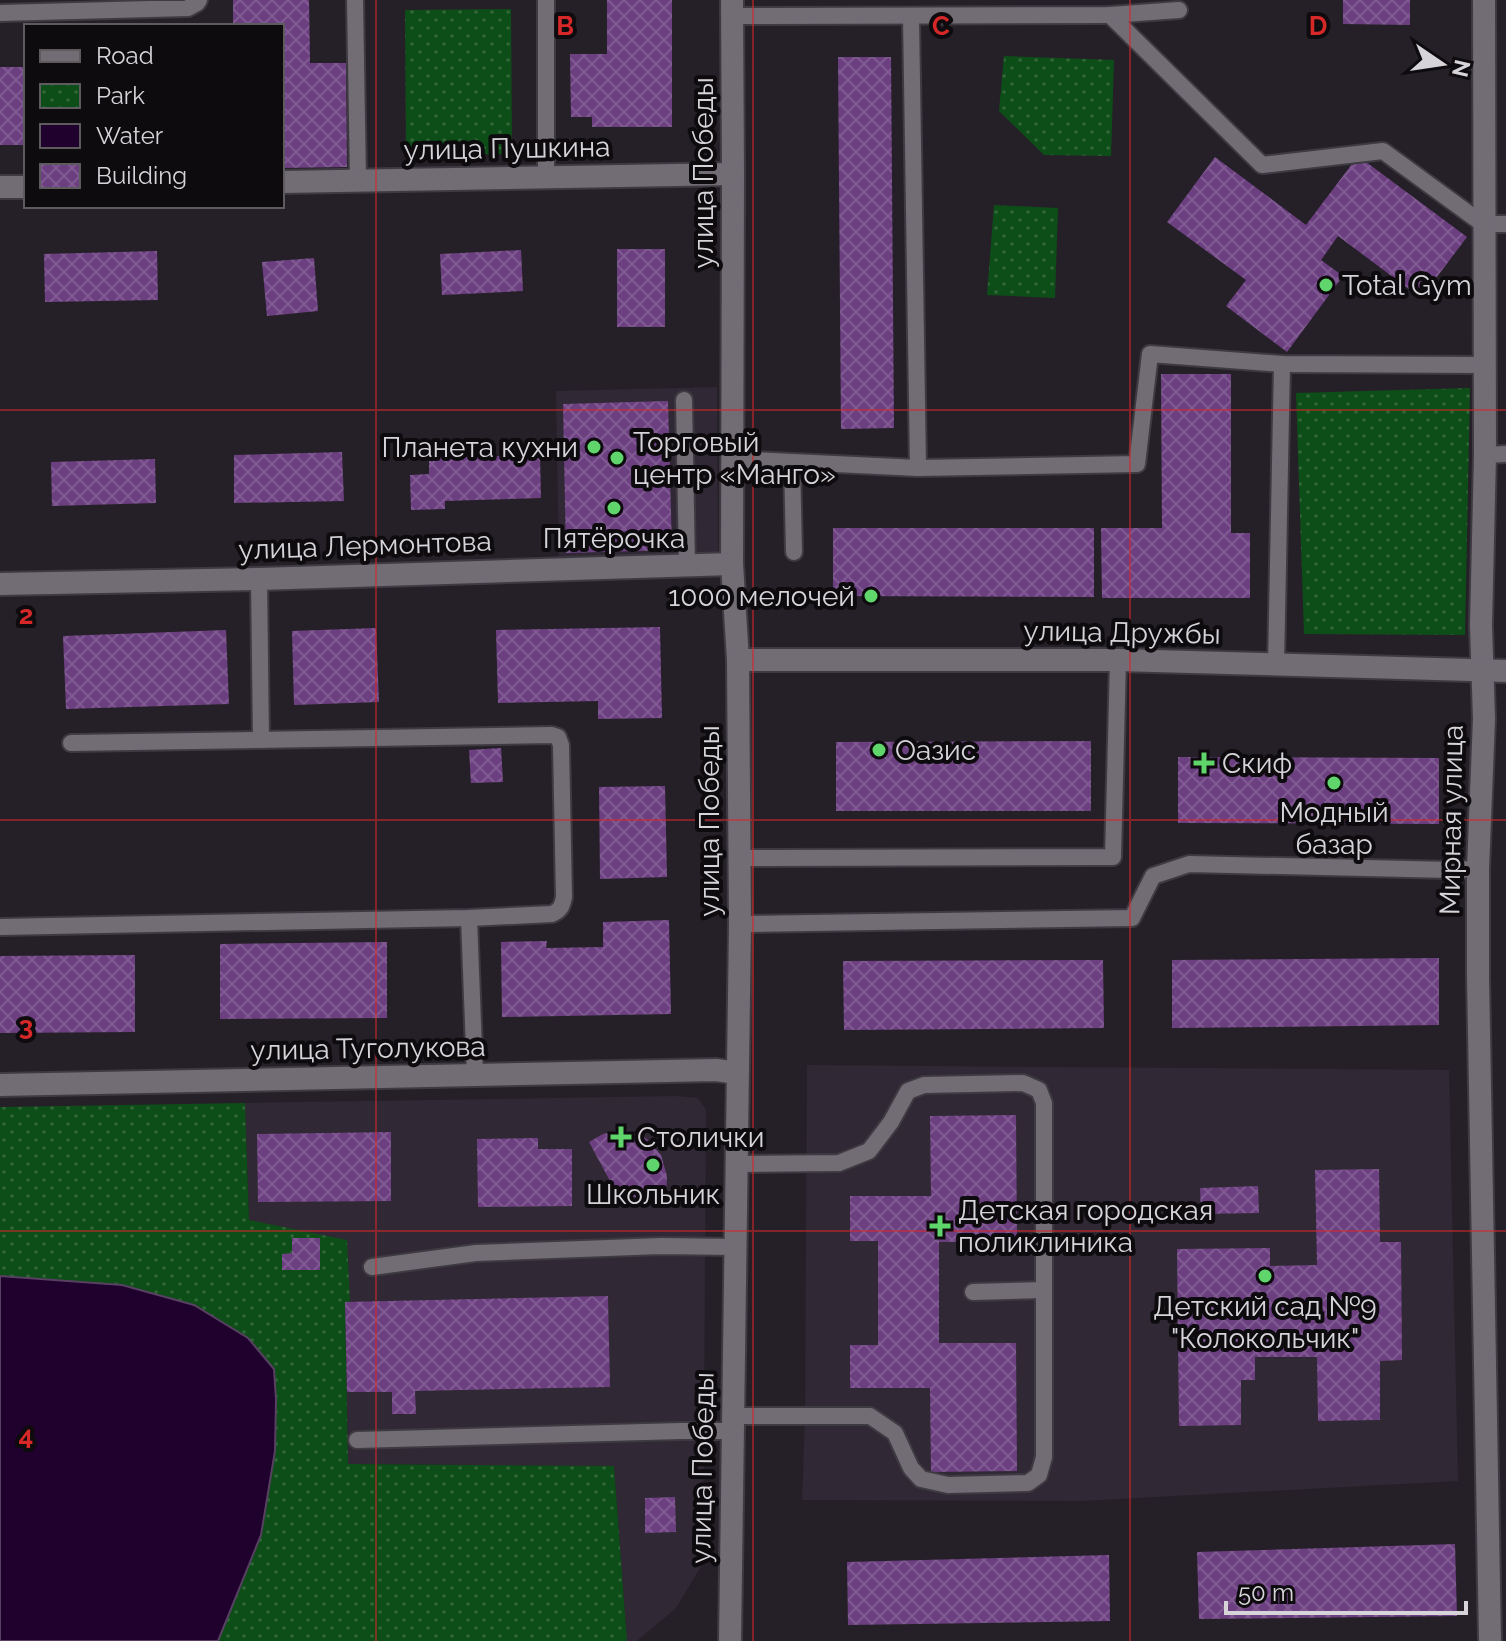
<svg xmlns="http://www.w3.org/2000/svg" width="1506" height="1641" font-family="Raleway,sans-serif">
	<style>
		.built { fill: #302834 }
		.park { fill: url(#park-dots) }
		.water { fill: #20002d; stroke: #574061; stroke-width: 2 }
		.building { fill: url(#building-cross-hatch) }
		.lines { fill: none; stroke-linecap: round; stroke-linejoin: round }
		.service-casing { stroke: #3e3a41; stroke-width: 20 }
		.minor-casing { stroke: #3e3a41; stroke-width: 26 }
		.tertiary-casing { stroke: #3e3a41; stroke-width: 26 }
		.service { stroke: #726c75; stroke-width: 16 }
		.minor { stroke: #726c75; stroke-width: 22 }
		.tertiary { stroke: #726c75; stroke-width: 22 }
		.grid { fill: none; stroke: #d62828; stroke-width: 2; stroke-opacity: 0.55 }
		.poi-dot { fill: #60d56b; stroke: #0d0b0e; stroke-width: 3 }
		.labels { text-anchor: middle; stroke-width: 8; stroke-linejoin: round; paint-order: stroke }
		.street-label { font-size: 28px; fill: #d7d4d9; stroke: #0d0b0e }
		.poi-label { font-size: 28px; fill: #d7d4d9; stroke: #0d0b0e; text-anchor: start }
		.grid-label { font-size: 26px; text-anchor: middle; font-weight: bold; fill: #d62828; stroke: #0d0b0e; stroke-width: 8; stroke-linejoin: round; paint-order: stroke }
	</style>
	<defs>
		<pattern id="park-dots" width="8" height="8" patternUnits="userSpaceOnUse" patternTransform="scale(2)"><rect width="8" height="8" fill="#0d4d17"/><path d="M2 2h.1M6 6h.1" fill="none" stroke="#306638" stroke-width="1.8" stroke-linecap="round"/></pattern>
		<pattern id="building-cross-hatch" width="8" height="8" patternUnits="userSpaceOnUse" patternTransform="scale(2)"><rect width="8" height="8" fill="#6c3f81"/><path d="M0 0l8 8M0 8l8-8" fill="none" stroke="#805a92"/></pattern>
	</defs>
	<rect width="100%" height="100%" fill="#252028"/>
	<g class="built">
		<polygon points="717,387 718,557 559,561 556,391"/>
		<polygon points="807,1065 1449,1070 1458,1481 1081,1501 802,1500 805,1416"/>
		<polygon points="676,1096 698,1098 706,1110 703,1563 676,1608 637,1641 627,1641 614,1466 348,1464 345,1302 349,1302 249,1220 245,1103"/>
	</g>
	<g class="park">
		<polygon points="511,9 512,154 406,155 405,10"/>
		<polygon points="1004,56 1114,60 1111,156 1044,155 999,111"/>
		<polygon points="994,205 1058,208 1055,298 987,295"/>
		<polygon points="1470,388 1465,635 1304,634 1296,393"/>
		<polygon points="245,1103 249,1220 347,1240 350,1302 345,1302 348,1464 614,1466 627,1641 218,1641 261,1535 275,1451 276,1400 122,1285 0,1276 0,1107"/>
	</g>
	<polygon class="water" points="0,1276 122,1285 194,1305 248,1338 274,1369 276,1400 275,1451 261,1535 218,1641 0,1641"/>
	<g class="building">
		<polygon points="233,0 309,0 310,63 346,63 347,167 282,168 282,26 233,26"/>
		<polygon points="607,0 672,0 672,127 592,127 592,117 571,117 570,54 607,54"/>
		<polygon points="1343,0 1410,0 1410,25 1343,24"/>
		<polygon points="838,57 891,57 894,428 841,429"/>
		<rect x="0" y="67" width="26" height="78"/>
		<polygon points="1358,156 1467,237 1421,298 1338,236 1321,260 1343,276 1287,352 1226,306 1246,280 1167,222 1215,157 1306,225"/>
		<rect x="617" y="249" width="48" height="78"/>
		<polygon points="521,250 523,291 442,295 440,254"/>
		<polygon points="157,251 158,300 45,302 44,254"/>
		<polygon points="314,258 318,311 267,316 262,262"/>
		<polygon points="1161,374 1231,374 1231,533 1250,533 1250,598 1102,598 1101,528 1162,528"/>
		<polygon points="668,401 672,550 566,553 563,404"/>
		<polygon points="342,452 344,501 234,503 234,455"/>
		<polygon points="540,455 541,498 445,501 445,509 411,510 410,475 429,474 429,458"/>
		<polygon points="155,459 156,503 52,506 51,462"/>
		<polygon points="833,528 1094,528 1094,597 833,596"/>
		<polygon points="660,627 662,718 598,719 598,701 498,703 496,630"/>
		<polygon points="376,628 379,702 294,705 292,631"/>
		<polygon points="226,630 229,704 66,709 63,636"/>
		<polygon points="1091,741 1091,811 836,811 836,742"/>
		<polygon points="501,748 503,782 471,783 469,750"/>
		<polygon points="1178,757 1439,758 1439,824 1178,823"/>
		<polygon points="665,786 667,877 600,879 599,787"/>
		<polygon points="669,920 671,1014 502,1017 501,942 547,941 546,948 603,947 603,922"/>
		<polygon points="387,942 387,1018 220,1019 220,944"/>
		<polygon points="135,955 135,1032 0,1033 0,956"/>
		<polygon points="1439,958 1439,1025 1172,1028 1172,960"/>
		<polygon points="1103,960 1104,1028 844,1030 843,961"/>
		<polygon points="1016,1115 1017,1241 939,1242 939,1343 1016,1343 1017,1471 931,1472 930,1388 850,1388 850,1345 878,1345 878,1241 850,1241 850,1196 931,1196 930,1116"/>
		<polygon points="623,1130 646,1138 661,1155 667,1176 666,1198 619,1197 622,1204 593,1202 602,1188 610,1181 589,1142 603,1134"/>
		<polygon points="391,1132 391,1201 258,1202 257,1134"/>
		<polygon points="538,1138 538,1149 572,1149 572,1206 478,1207 477,1139"/>
		<polygon points="1379,1169 1380,1242 1401,1242 1402,1360 1380,1361 1380,1420 1318,1421 1317,1357 1255,1357 1255,1380 1241,1380 1241,1425 1179,1426 1177,1249 1270,1248 1270,1266 1317,1265 1315,1170"/>
		<polygon points="1258,1186 1259,1213 1201,1214 1200,1188"/>
		<polygon points="292,1238 320,1238 320,1270 282,1270 282,1254 292,1253"/>
		<polygon points="608,1296 610,1387 415,1391 416,1414 392,1414 392,1392 347,1392 345,1302"/>
		<polygon points="675,1497 676,1532 645,1533 645,1498"/>
		<polygon points="1455,1544 1457,1616 1199,1619 1197,1552"/>
		<polygon points="1109,1555 1110,1621 848,1625 847,1562"/>
	</g>
	<g class="lines">
		<defs>
			<g id="service">
				<polyline points="355,0 358,181"/>
				<polyline points="546,0 546,177"/>
				<polyline points="0,13 188,8 197,3 199,0"/>
				<polyline points="1110,15 1262,165 1383,151 1483,224 1506,224"/>
				<polyline points="732,16 1110,15 1179,10"/>
				<polyline points="911,16 918,468"/>
				<polyline points="684,400 687,565"/>
				<polyline points="1485,455 1506,454"/>
				<polyline points="733,459 918,468 1137,464 1150,354 1282,364 1485,365"/>
				<polyline points="792,462 794,552"/>
				<polyline points="259,579 261,740"/>
				<polyline points="1276,665 1282,364"/>
				<polyline points="740,858 1113,857 1118,660"/>
				<polyline points="469,918 475,1076"/>
				<polyline points="740,924 1132,918 1153,876 1189,864 1450,870 1478,869"/>
				<path d="M 0,927 L 469,918 L 552,914 C 561,910 562,906 564,897 L 561,745 L 558,737 L 552,735 L 71,743"/>
				<polyline points="372,1267 476,1253 661,1246 735,1247"/>
				<polyline points="973,1292 1044,1290"/>
				<polyline points="733,1416 870,1416 895,1433 911,1468 921,1479 948,1485 1028,1483 1039,1475 1044,1457 1044,1103 1039,1090 1023,1083 924,1085 908,1091 891,1122 869,1151 839,1163 736,1164"/>
				<polyline points="357,1440 681,1431 733,1431"/>
			</g>
			<g id="minor">
				<polyline points="732,0 733,174 732,564 738,660"/>
				<polyline points="1484,0 1485,455 1481,625 1484,719 1478,869 1478,977 1490,1641"/>
				<polyline points="282,182 733,174"/>
				<polyline points="0,187 26,187"/>
				<polyline points="0,584 259,579 732,564"/>
				<polyline points="0,1085 716,1070 737,1073"/>
			</g>
			<polyline id="tertiary" points="730,1641 740,924 738,660 1118,660 1506,671"/>
		</defs>
		<use href="#service" class="service-casing"/>
		<use href="#minor" class="minor-casing"/>
		<use href="#tertiary" class="tertiary-casing"/>
		<use href="#service" class="service"/>
		<use href="#minor" class="minor"/>
		<use href="#tertiary" class="tertiary"/>
	</g>
	<path class="grid" d="M 376,0 L 376,1641M 753,0 L 753,1641M 1130,0 L 1130,1641M 0,410 L 1506,410M 0,820 L 1506,820M 0,1231 L 1506,1231"/>
	<g class="poi-dot">
		<circle cx="1326" cy="285" r="8"/>
		<circle cx="594" cy="447" r="8"/>
		<circle cx="617" cy="458" r="8"/>
		<circle cx="614" cy="508" r="8"/>
		<circle cx="871" cy="596" r="8"/>
		<circle cx="879" cy="750" r="8"/>
		<path d="M1200 751h8v8h8v8h-8v8h-8v-8h-8v-8h8z"/>
		<circle cx="1334" cy="783" r="8"/>
		<path d="M617 1125h8v8h8v8h-8v8h-8v-8h-8v-8h8z"/>
		<circle cx="653" cy="1165" r="8"/>
		<path d="M936 1214h8v8h8v8h-8v8h-8v-8h-8v-8h8z"/>
		<circle cx="1265" cy="1276" r="8"/>
	</g>
	<g class="labels">
		<g class="street-label">
			<text transform="translate(507 148) rotate(-1)" y="10">улица Пушкина</text>
			<text transform="translate(703 173) rotate(-90)" y="10">улица Победы</text>
			<text transform="translate(365 545) rotate(-2)" y="10">улица Лермонтова</text>
			<text transform="translate(1122 632) rotate(1)" y="10">улица Дружбы</text>
			<text transform="translate(1451 820) rotate(-89)" y="10">Мирная улица</text>
			<text transform="translate(709 821) rotate(-90)" y="10">улица Победы</text>
			<text transform="translate(368 1048) rotate(-1)" y="10">улица Туголукова</text>
			<text transform="translate(702 1468) rotate(-89)" y="10">улица Победы</text>
		</g>
		<g class="poi-label">
			<text x="1342" y="295">Total Gym</text>
			<text x="633" y="452">Торговый<tspan x="633" dy="32">центр «Манго»</tspan></text>
			<text x="578" y="457" text-anchor="end">Планета кухни</text>
			<text x="614" y="548" text-anchor="middle">Пятёрочка</text>
			<text x="855" y="606" text-anchor="end">1000 мелочей</text>
			<text x="895" y="760">Оазис</text>
			<text x="1222" y="773">Скиф</text>
			<text x="1334" y="822" text-anchor="middle">Модный<tspan x="1334" dy="32">базар</tspan></text>
			<text x="637" y="1147">Столички</text>
			<text x="653" y="1204" text-anchor="middle">Школьник</text>
			<text x="958" y="1220">Детская городская<tspan x="958" dy="32">поликлиника</tspan></text>
			<text x="1265" y="1316" text-anchor="middle">Детский сад №9<tspan x="1265" dy="32">"Колокольчик"</tspan></text>
		</g>
	</g>
	<g class="grid-label">
		<text x="565" y="35">B</text>
		<text x="941" y="35">C</text>
		<text x="1318" y="35">D</text>
		<text x="26" y="624">2</text>
		<text x="26" y="1035">3</text>
		<text x="26" y="1445">4</text>
	</g>
	<rect x="24" y="24" width="260" height="184" fill="#0d0b0e" stroke="#5e5b5f" stroke-width="2"/>
	<rect x="40" y="50" width="40" height="12" fill="#726c75" stroke="#5e5b5f" stroke-width="2"/>
	<text x="96" y="64" font-size="24" fill="#d7d4d9">Road</text>
	<rect x="40" y="84" width="40" height="24" fill="url(#park-dots)" stroke="#5e5b5f" stroke-width="2"/>
	<text x="96" y="104" font-size="24" fill="#d7d4d9">Park</text>
	<rect x="40" y="124" width="40" height="24" fill="#20002d" stroke="#5e5b5f" stroke-width="2"/>
	<text x="96" y="144" font-size="24" fill="#d7d4d9">Water</text>
	<rect x="40" y="164" width="40" height="24" fill="url(#building-cross-hatch)" stroke="#5e5b5f" stroke-width="2"/>
	<text x="96" y="184" font-size="24" fill="#d7d4d9">Building</text>
	<g transform="translate(1442 64) rotate(103)" stroke="#0d0b0e" stroke-width="6" paint-order="stroke">
	<path d="M0-6L14 30L0 20L-14 30Z" fill="#d7d4d9"/>
	<text y="-12" font-size="22" font-weight="bold" text-anchor="middle" fill="#d7d4d9">N</text>
	</g>
	<path d="M1226 1601v12h240v-12" fill="none" stroke="#d7d4d9" stroke-width="4"/>
	<text x="1238" y="1601" font-size="24" fill="#d7d4d9" stroke="#0d0b0e" stroke-width="6" paint-order="stroke">50 m</text>
</svg>
